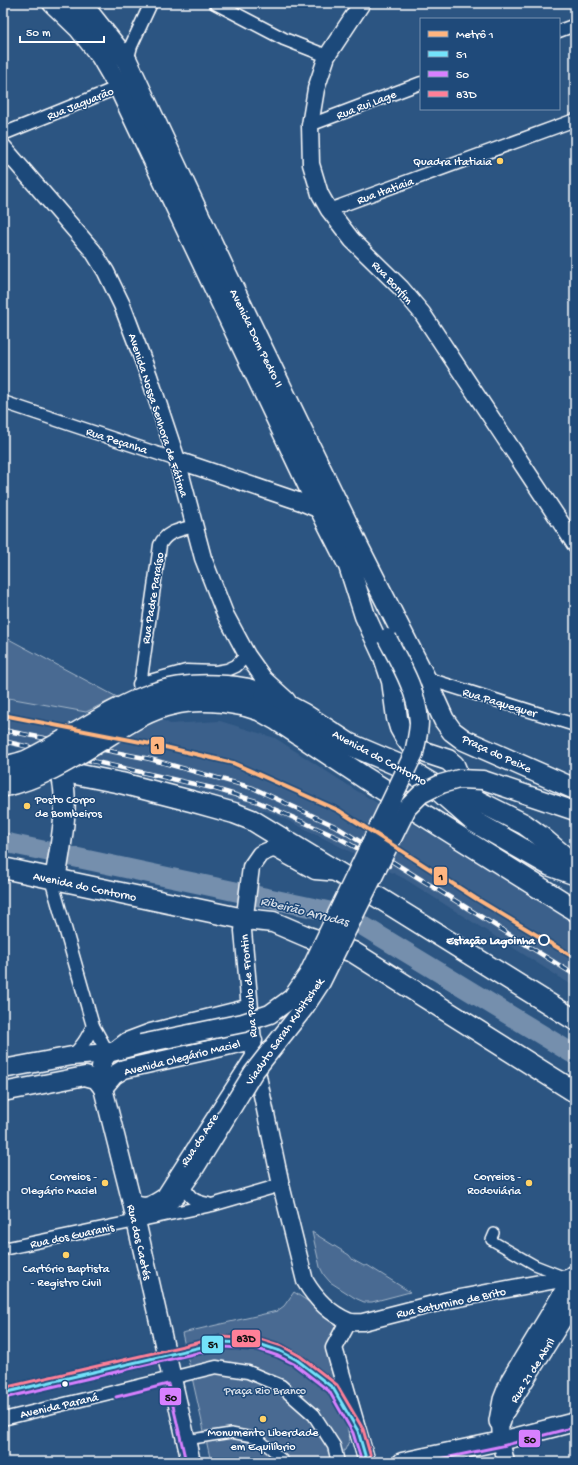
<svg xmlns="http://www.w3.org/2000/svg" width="578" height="1465" font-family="'Gochi Hand',sans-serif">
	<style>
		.built { fill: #3b618b }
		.green { fill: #486b92; stroke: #a4b5c8 }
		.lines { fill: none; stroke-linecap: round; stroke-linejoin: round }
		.river { stroke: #748fad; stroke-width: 20 }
		.pedestrian-casing { stroke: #fff; stroke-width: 12 }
		.minor-casing { stroke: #fff; stroke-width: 15 }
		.tertiary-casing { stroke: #fff; stroke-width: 19 }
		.secondary-casing { stroke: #fff; stroke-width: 21 }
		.primary-casing { stroke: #fff; stroke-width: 23 }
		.trunk-casing { stroke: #fff; stroke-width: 24 }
		.pedestrian { stroke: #1f4a7a; stroke-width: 9 }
		.minor { stroke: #1f4a7a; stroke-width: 12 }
		.tertiary { stroke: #1f4a7a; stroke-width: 16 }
		.secondary { stroke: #1f4a7a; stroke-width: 18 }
		.primary { stroke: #1f4a7a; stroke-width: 20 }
		.trunk { stroke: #1f4a7a; stroke-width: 21 }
		.rail-casing { stroke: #fff; stroke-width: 4.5 }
		.rail { stroke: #1f4a7a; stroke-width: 3; stroke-dasharray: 9; stroke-linecap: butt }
		.secondary-bridge-casing { stroke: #fff; stroke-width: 21; stroke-linecap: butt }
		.trunk-bridge-casing { stroke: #fff; stroke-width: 24; stroke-linecap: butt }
		.secondary-bridge { stroke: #1f4a7a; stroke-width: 18 }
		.trunk-bridge { stroke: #1f4a7a; stroke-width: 21 }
		.bus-1-casing { stroke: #1f4a7a; stroke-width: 6 }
		.bus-2-casing { stroke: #1f4a7a; stroke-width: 6 }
		.bus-3-casing { stroke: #1f4a7a; stroke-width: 6 }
		.bus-1 { stroke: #73e2fa; stroke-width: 3 }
		.bus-2 { stroke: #d880ff; stroke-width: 3 }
		.bus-3 { stroke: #ff8098; stroke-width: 3 }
		.metro-1-casing { stroke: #1f4a7a; stroke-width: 7 }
		.metro-1 { stroke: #ffb580; stroke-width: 4 }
		.poi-dot { fill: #ffd166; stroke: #1f4a7a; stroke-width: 1.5 }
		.stop-dot { fill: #1f4a7a; stroke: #fff; stroke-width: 2 }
		.bus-dot { fill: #fff; stroke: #1f4a7a; stroke-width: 1.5 }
		.labels { text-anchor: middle; stroke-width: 3; stroke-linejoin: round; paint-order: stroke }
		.street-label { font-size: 12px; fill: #fff; stroke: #1f4a7a }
		.poi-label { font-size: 12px; fill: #fff; stroke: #1f4a7a; text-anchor: end }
		.stop-label { font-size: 12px; font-weight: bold; fill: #fff; stroke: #1f4a7a; text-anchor: end }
		.park-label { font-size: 12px; fill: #dae1e9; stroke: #1f4a7a }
		.water-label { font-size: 13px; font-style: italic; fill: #d5dde6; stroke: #1f4a7a }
		.line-badge { stroke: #1f4a7a; stroke-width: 1.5 }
		.pale-badge-label { font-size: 11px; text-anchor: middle; font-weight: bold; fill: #111 }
	</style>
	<rect width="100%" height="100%" fill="#2c5582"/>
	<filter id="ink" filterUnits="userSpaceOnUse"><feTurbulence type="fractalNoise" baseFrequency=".025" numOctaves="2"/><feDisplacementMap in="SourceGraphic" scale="8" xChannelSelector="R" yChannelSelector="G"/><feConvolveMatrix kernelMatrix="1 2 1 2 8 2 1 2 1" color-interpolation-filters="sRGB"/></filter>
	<g filter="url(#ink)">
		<polygon class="built" points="3,636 170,724 220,721 275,738 357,791 437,838 575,924 575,987 405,879 275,814 163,779 3,744"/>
		<g class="green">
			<polygon points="3,636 117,697 86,712 3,697"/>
			<polygon points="312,1232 349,1255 353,1260 364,1266 367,1265 410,1292 372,1302 364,1302 355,1298 330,1282 324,1275 320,1267"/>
			<polygon points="294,1292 339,1322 325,1347 350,1439 345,1450 329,1462 211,1462 182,1333 277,1311 284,1306"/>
		</g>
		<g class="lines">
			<polyline class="river" points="3,842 332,912 347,918 360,924 575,1055"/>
			<defs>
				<g id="pedestrian">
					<polyline points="494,1233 491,1240 535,1265 563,1276"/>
					<polyline points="186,1440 231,1433 258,1438 283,1460 284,1462"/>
				</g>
				<g id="minor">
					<polyline points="215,3 284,39 327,56"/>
					<polyline points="559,31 575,25"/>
					<polyline points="126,65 131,46 151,3"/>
					<polyline points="310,125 421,83"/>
					<polyline points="3,134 119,87 120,82"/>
					<polyline points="329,210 575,120"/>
					<polyline points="3,402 177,460"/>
					<polyline points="425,678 575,725"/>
					<polyline points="139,684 186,671 216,672 227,670 236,666 247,655"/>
					<path d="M 139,692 L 160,545 C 166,531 181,530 194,526"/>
					<polyline points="51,879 93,1026 108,1053 126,1039 150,1030 250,1005"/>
					<path d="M 72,1056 C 82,1047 87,1038 93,1026"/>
					<path d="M 183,1185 C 189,1198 195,1202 208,1204"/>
					<path d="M 131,1199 C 144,1208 151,1203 163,1195 L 254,1053"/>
					<polyline points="3,1249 212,1205 281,1185"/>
					<polyline points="3,1393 223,1342 259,1344 280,1351 297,1360 333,1388 349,1415"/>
					<polyline points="3,1419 216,1367 248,1372 281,1386 314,1415 334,1446 338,1462"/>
				</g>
				<g id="tertiary">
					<polyline points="362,3 327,56 316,89 310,125 311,164 320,194 329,210 352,240 401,288 422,313 575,544"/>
					<polyline points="3,147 93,251 106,272 122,305 149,376 177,460 203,558 225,614 247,655 264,679 287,700"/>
					<polyline points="177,460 301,502 322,511"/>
					<path d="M 339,873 L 315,871 L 277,850 L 272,849 L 260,854 L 251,867 L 243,931 L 254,1053 L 259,1081 L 281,1185 L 305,1281 C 315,1298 329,1313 348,1321 C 352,1323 358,1322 363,1322 L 449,1300 L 567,1278 L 575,1275"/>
					<polyline points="348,1322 334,1348 367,1462"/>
					<polyline points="506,1462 501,1441 500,1421 575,1301"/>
				</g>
				<g id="secondary">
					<polyline points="108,1053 102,1062 101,1067 103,1088 131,1199 191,1462"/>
					<polyline points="3,1069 72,1056 108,1053 141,1044"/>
					<polyline points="103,1088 114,1075 124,1069 253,1040"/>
					<polyline points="3,1092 85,1076 96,1079 103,1088"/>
					<polyline points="135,1221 167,1203 176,1195 193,1171"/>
					<polyline points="402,1462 501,1441 575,1422"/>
				</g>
				<g id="primary">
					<polyline points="53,3 79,28 101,56 119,87 310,489 349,566 365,616 384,657 392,681 397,718 400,728 405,737 411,745 424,752 448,760 454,765 463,786 469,794 478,801 524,824 539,835 565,857 575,869"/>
					<polyline points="81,3 127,61 225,271 359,548 425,678 444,720 452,731 464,740 575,789"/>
					<polyline points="40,767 121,783 191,801 234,813 252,820 339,873 575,1020"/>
					<polyline points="3,868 244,919 273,922 308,937 353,952 575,1092"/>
					<path d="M 55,880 C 60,848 71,800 60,770"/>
				</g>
				<g id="trunk">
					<polyline points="246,689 271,697 303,714 349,744 403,767 433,785 475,822 550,865 575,874"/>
					<polyline points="244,705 260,710 276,719 365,778 575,910"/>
					<polyline points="500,1421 504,1400 512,1380 575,1276"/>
				</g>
			</defs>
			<use href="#pedestrian" class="pedestrian-casing"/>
			<use href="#minor" class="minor-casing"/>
			<use href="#tertiary" class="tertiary-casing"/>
			<use href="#secondary" class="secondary-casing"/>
			<use href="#primary" class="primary-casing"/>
			<use href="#trunk" class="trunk-casing"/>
			<use href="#pedestrian" class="pedestrian"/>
			<use href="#minor" class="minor"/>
			<use href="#tertiary" class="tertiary"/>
			<use href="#secondary" class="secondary"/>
			<use href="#primary" class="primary"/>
			<use href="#trunk" class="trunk"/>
			<defs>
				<g id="rail">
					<polyline points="3,730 150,759 253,788 335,826 575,975"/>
					<polyline points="3,741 212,788 256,801 339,838 389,866"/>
				</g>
			</defs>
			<use href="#rail" class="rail-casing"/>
			<use href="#rail" class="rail"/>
			<defs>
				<g id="secondary-bridge">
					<path d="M 141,1044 L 243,1023 L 270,1014 L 292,998 L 308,975 L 414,753 C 416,743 419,732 419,722 C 417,691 401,665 387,638"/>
					<polyline points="193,1171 253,1073 304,1008 321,982 407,808 421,794 441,784 459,779 483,780 575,811"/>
				</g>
				<g id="trunk-bridge">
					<path d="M 3,768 C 11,765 21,764 29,760 C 70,740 110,709 153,694 C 183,684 214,684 246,689"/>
					<path d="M 3,786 C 37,779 69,760 99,741 C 122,727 145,710 172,704 C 196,698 220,700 244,705"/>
				</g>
			</defs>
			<use href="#secondary-bridge" class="secondary-bridge-casing"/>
			<use href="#trunk-bridge" class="trunk-bridge-casing"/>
			<use href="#secondary-bridge" class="secondary-bridge"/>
			<use href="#trunk-bridge" class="trunk-bridge"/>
			<defs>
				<polyline id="bus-1" points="3,1393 223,1342 259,1344 280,1351 297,1360 333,1388 358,1431 367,1462"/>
				<g id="bus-2">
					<polyline points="116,1397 168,1384 186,1462"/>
					<polyline points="4,1398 223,1347 258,1349 278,1356 294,1364 329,1391 353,1433 362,1462"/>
					<polyline points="426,1462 502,1446 575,1427"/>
				</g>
				<polyline id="bus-3" points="3,1388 222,1337 260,1339 282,1346 300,1356 337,1385 363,1429 372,1461"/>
			</defs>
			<use href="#bus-1" class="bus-1-casing"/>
			<use href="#bus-2" class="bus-2-casing"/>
			<use href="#bus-3" class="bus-3-casing"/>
			<use href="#bus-1" class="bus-1"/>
			<use href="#bus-2" class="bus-2"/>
			<use href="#bus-3" class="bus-3"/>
			<defs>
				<polyline id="metro-1" points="3,715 161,746 233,763 338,810 475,898 575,958"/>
			</defs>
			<use href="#metro-1" class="metro-1-casing"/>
			<use href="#metro-1" class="metro-1"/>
		</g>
	</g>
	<g class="poi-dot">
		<circle cx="500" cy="161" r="4"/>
		<circle cx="27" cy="806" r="4"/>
		<circle cx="105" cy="1183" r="4"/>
		<circle cx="529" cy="1183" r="4"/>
		<circle cx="66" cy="1255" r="4"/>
		<circle cx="263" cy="1419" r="4"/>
	</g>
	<circle class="stop-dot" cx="544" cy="940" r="5"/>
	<circle class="bus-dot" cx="65" cy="1384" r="3.5"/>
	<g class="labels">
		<g class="street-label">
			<text transform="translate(80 103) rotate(-22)" y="4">Rua Jaguarão</text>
			<text transform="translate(366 104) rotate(-21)" y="4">Rua Rui Lage</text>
			<text transform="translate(385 190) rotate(-20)" y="4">Rua Itatiaia</text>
			<text transform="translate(393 282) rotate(47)" y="4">Rua Bonfim</text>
			<text transform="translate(257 338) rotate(64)" y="4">Avenida Dom Pedro II</text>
			<text transform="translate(159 415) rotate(72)" y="4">Avenida Nossa Senhora de Fátima</text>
			<text transform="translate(117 440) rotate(18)" y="4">Rua Peçanha</text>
			<text transform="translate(152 598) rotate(-81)" y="4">Rua Padre Paraíso</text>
			<text transform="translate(500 702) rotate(17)" y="4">Rua Paquequer</text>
			<text transform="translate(497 753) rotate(25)" y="4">Praça do Peixe</text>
			<text transform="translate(380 757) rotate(28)" y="4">Avenida do Contorno</text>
			<text transform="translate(85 886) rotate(12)" y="4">Avenida do Contorno</text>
			<text transform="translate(248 986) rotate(-95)" y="4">Rua Paulo de Frontin</text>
			<text transform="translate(284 1031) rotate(-55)" y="4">Viaduto Sarah Kubitschek</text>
			<text transform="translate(182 1057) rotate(-14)" y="4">Avenida Olegário Maciel</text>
			<text transform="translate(199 1139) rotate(-57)" y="4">Rua do Acre</text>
			<text transform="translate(72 1235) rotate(-12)" y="4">Rua dos Guaranis</text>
			<text transform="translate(140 1242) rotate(77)" y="4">Rua dos Caetés</text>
			<text transform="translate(451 1302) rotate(-12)" y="4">Rua Saturnino de Brito</text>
			<text transform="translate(532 1370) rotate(-58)" y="4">Rua 21 de Abril</text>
			<text transform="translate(59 1405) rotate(-13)" y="4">Avenida Paraná</text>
		</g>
		<g class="poi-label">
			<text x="492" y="165">Quadra Itatiaia</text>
			<text x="35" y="803" text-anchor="start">Posto Corpo<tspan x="35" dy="14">de Bombeiros</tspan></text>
			<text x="97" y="1180">Correios -<tspan x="97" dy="14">Olegário Maciel</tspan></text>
			<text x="521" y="1180">Correios -<tspan x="521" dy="14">Rodoviária</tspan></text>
			<text x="66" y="1272" text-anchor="middle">Cartório Baptista<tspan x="66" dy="14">- Registro Civil</tspan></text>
			<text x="263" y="1436" text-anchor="middle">Monumento Liberdade<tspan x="263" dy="14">em Equilíbrio</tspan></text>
		</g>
		<g class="stop-label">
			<text x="535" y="944">Estação Lagoinha</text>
		</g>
		<g class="park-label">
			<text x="265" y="1394">Praça Rio Branco</text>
		</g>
		<g class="water-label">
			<text transform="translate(305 910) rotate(14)" y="5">Ribeirão Arrudas</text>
		</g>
	</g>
	<g class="line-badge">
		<rect x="150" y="736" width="15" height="19" rx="4" fill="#ffb580"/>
		<rect x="433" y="866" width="15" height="20" rx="4" fill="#ffb580"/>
		<rect x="231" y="1329" width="30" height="19" rx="4" fill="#ff8098"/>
		<rect x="201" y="1335" width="23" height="19" rx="4" fill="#73e2fa"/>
		<rect x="159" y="1387" width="23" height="19" rx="4" fill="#d880ff"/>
		<rect x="518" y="1429" width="23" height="19" rx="4" fill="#d880ff"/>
	</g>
	<g class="pale-badge-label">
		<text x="157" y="749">1</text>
		<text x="441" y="880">1</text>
		<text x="246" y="1342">83D</text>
		<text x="213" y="1348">51</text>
		<text x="171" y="1401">50</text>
		<text x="530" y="1443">50</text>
	</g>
	<rect width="578" height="1465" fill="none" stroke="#1f4a7a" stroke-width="16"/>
	<rect x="8" y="8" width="562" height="1449" fill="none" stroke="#fff" stroke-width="1.5" filter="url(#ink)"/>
	<rect x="420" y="18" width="140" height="92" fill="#1f4a7a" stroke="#7992af"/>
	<rect x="428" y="31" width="20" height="6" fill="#ffb580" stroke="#7992af"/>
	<text x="456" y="38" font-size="12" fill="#ffffff">Metrô 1</text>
	<rect x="428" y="51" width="20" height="6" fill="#73e2fa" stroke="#7992af"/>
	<text x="456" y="58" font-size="12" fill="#ffffff">51</text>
	<rect x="428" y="71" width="20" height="6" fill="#d880ff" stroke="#7992af"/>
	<text x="456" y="78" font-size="12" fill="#ffffff">50</text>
	<rect x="428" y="91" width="20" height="6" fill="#ff8098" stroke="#7992af"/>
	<text x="456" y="98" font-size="12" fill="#ffffff">83D</text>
	<path d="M20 36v6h84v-6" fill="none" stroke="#ffffff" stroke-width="2"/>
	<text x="26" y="36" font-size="12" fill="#ffffff" stroke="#1f4a7a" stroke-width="3" paint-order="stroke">50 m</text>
</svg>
